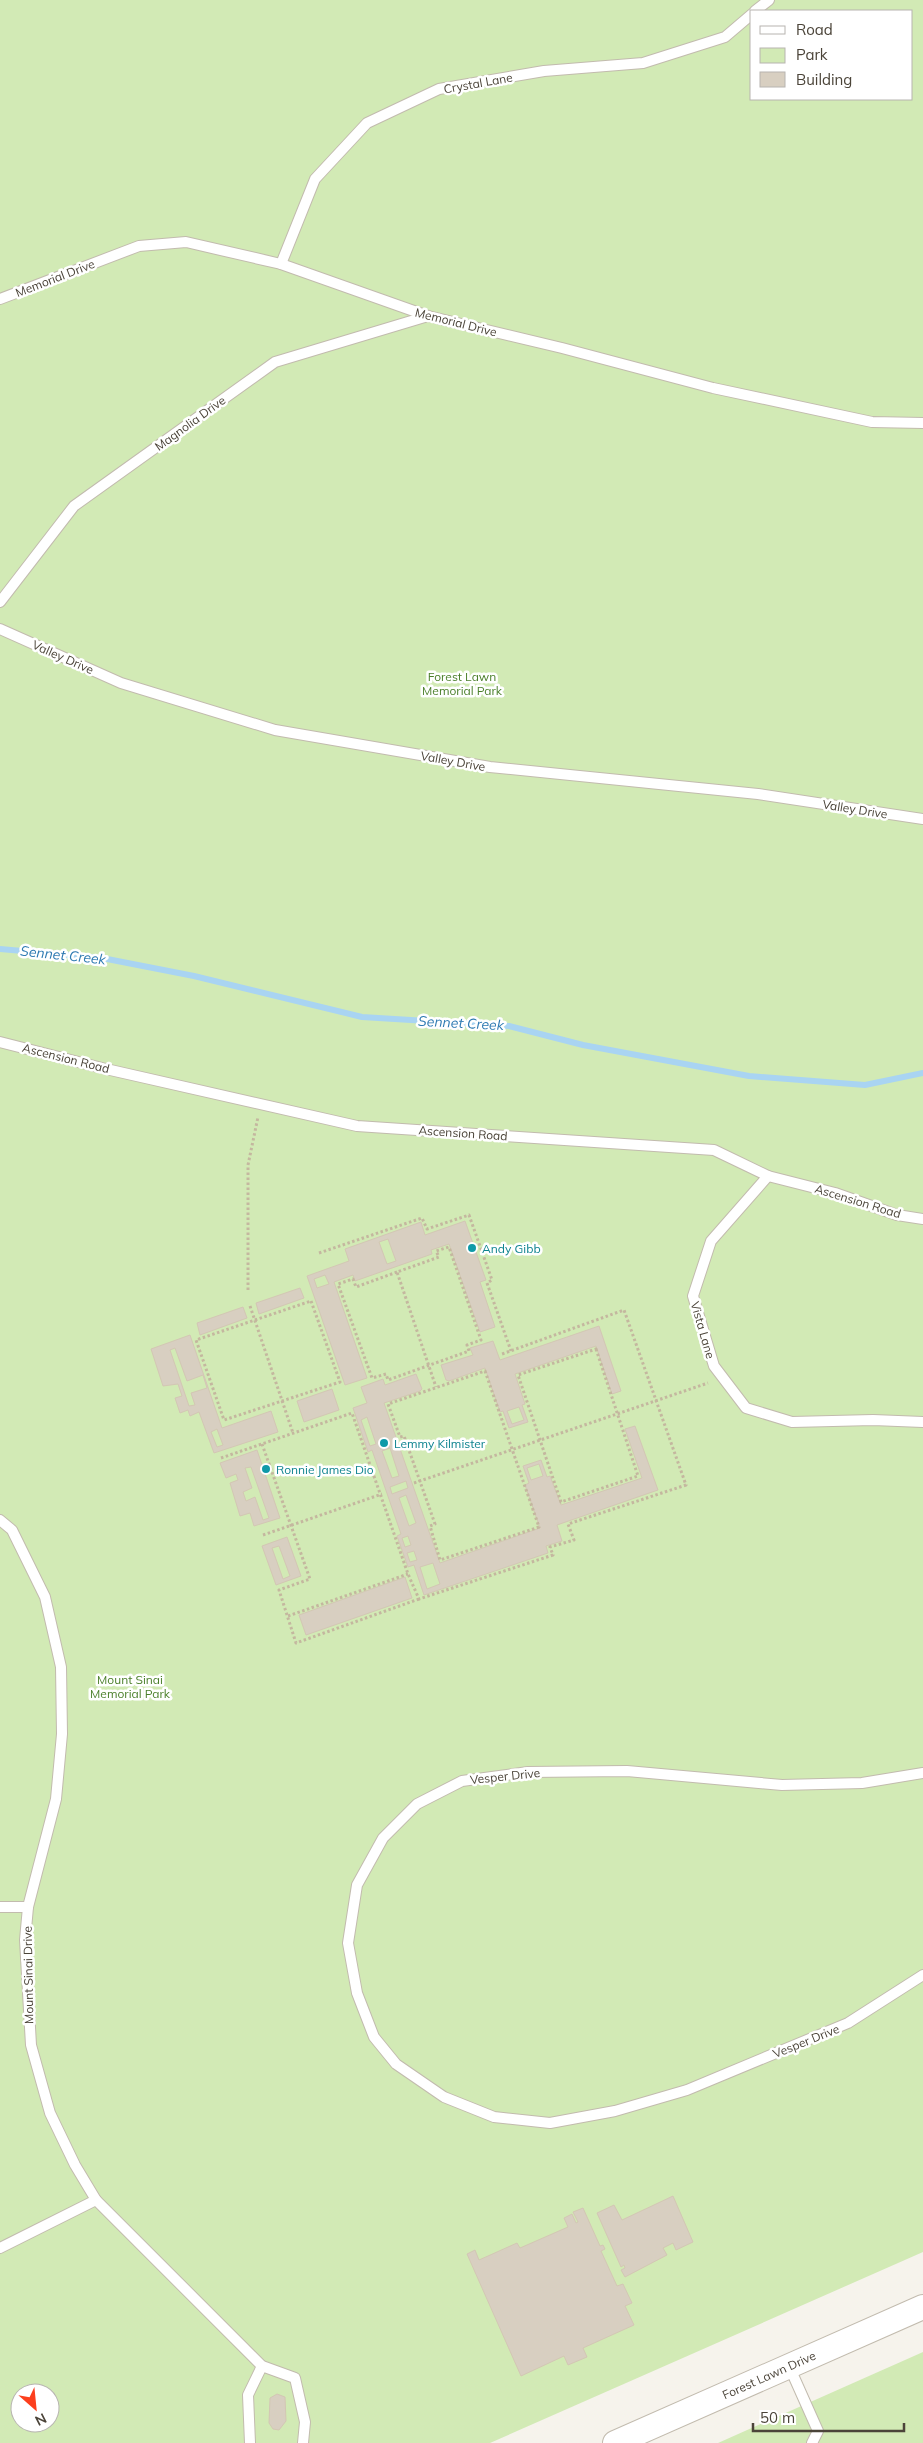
<svg xmlns="http://www.w3.org/2000/svg" width="923" height="2443" viewBox="0 0 923 2443" font-family="Mulish,sans-serif">
<rect width="100%" height="100%" fill="#f6f3ec"/>
<!-- green -->
<g fill="#d2eab5" fill-rule="evenodd">
<path d="M0 0H923V2252L490 2443H0ZM752 11H912V99H752ZM20 2393H50V2423H20Z"/>
<polygon points="923,2352 923,2443 718,2443"/>
</g>
<g fill="none" stroke-linecap="round" stroke-linejoin="round">
<!-- stream -->
<polyline stroke="#a9d4f2" stroke-width="6" points="0,949 102,958 194,976 362,1017 509,1026 583,1045 749,1076 865,1085 923,1073"/>
</g>
<!-- building -->
<g fill="#d8cfc1" stroke="#d3c7b4" fill-rule="evenodd">
<path d="M465 1221 486 1280 480 1282 495 1327 480 1332 449 1244 431 1250 432 1254 355 1281 353 1275 334 1282 367 1378 345 1385 307 1276 349 1261 345 1249 421 1222 425 1235ZM388 1239 396 1261 387 1264 379 1242ZM325 1275 329 1284 317 1288 314 1279Z"/>
<polygon points="300,1288 304,1298 259,1314 256,1303"/>
<polygon points="243,1307 247,1318 200,1335 197,1323"/>
<path d="M599 1326 621 1391 612 1394 596 1346 515 1374 525 1404 522 1405 528 1422 509 1428 503 1411 500 1412 485 1368 449 1381 446 1380 441 1365 473 1355 470 1348 493 1341 500 1360ZM519 1407 524 1420 512 1424 507 1411Z"/>
<path d="M190 1335 222 1428 271 1411 278 1432 214 1453 199 1412 190 1416 188 1410 180 1413 175 1398 182 1396 178 1384 163 1386 151 1349ZM175 1348 187 1381 203 1375 207 1388 191 1393 195 1405 189 1406 170 1350ZM217 1429 223 1445 217 1447 211 1432Z"/>
<path d="M416 1374 422 1389 420 1391 384 1403 440 1563 540 1528 525 1485 529 1483 523 1466 541 1460 547 1477 550 1476 561 1505 642 1478 625 1429 635 1426 658 1490 557 1525 562 1541 546 1546 548 1553 424 1595 414 1565 408 1567 397 1536 401 1534 372 1450 368 1452 353 1408 367 1403 361 1387 383 1379 385 1385ZM367 1417 376 1444 370 1446 361 1420ZM390 1448 399 1476 392 1478 382 1451ZM539 1464 543 1476 531 1480 527 1468ZM406 1481 408 1488 392 1494 390 1487ZM406 1495 416 1523 409 1526 399 1498ZM408 1536 411 1545 405 1547 402 1538ZM414 1551 417 1560 410 1562 407 1553ZM433 1563 440 1584 427 1589 420 1567Z"/>
<polygon points="332,1389 339,1410 304,1422 297,1401"/>
<path d="M257 1450 280 1518 254 1526 250 1513 240 1516 230 1483 238 1480 236 1474 226 1478 220 1463ZM251 1467 269 1518 263 1520 255 1497 246 1501 243 1492 252 1488 245 1468Z"/>
<path d="M287 1537 301 1576 276 1585 262 1546ZM279 1546 290 1576 283 1579 272 1548Z"/>
<polygon points="405,1577 412,1598 306,1635 299,1615"/>
<polygon points="673,2196 693,2242 676,2250 673,2243 663,2248 667,2255 625,2277 621,2270 625,2268 624,2265 621,2267 597,2213 614,2205 622,2220"/>
<polygon points="583,2208 600,2246 603,2245 605,2249 601,2251 617,2286 623,2284 632,2303 625,2306 634,2325 583,2348 587,2357 568,2365 564,2356 521,2376 467,2254 475,2250 479,2260 517,2243 520,2248 568,2227 564,2218 572,2214 576,2223 578,2222 573,2212"/>
<polygon points="277,2394 285,2397 286,2421 279,2430 273,2429 269,2423 270,2398"/>
</g>
<g fill="none" stroke-linecap="round" stroke-linejoin="round">
<!-- service casing -->
<g stroke="#c2bbae" stroke-width="12">
<g id="service">
<polyline points="755,11 769,0"/>
<polyline points="281,264 315,179 367,123 439,89 544,71 643,63 725,37 752,14"/>
<polyline points="0,299 139,246 186,242 281,264 428,316 562,348 713,388 872,422 923,423"/>
<polyline points="0,602 74,506 275,362 428,316"/>
<polyline points="0,629 121,683 275,730 490,767 758,794 923,819"/>
<polyline points="0,1042 106,1069 357,1126 714,1150 768,1176 835,1193 897,1215 923,1219"/>
<polyline points="768,1176 711,1241 693,1296 714,1366 746,1408 792,1422 873,1420 923,1422"/>
<polyline points="0,1520 12,1530 45,1597 61,1667 62,1734 56,1799 28,1907 25,1940 31,2045 50,2113 75,2165 96,2200 262,2366 295,2378 305,2422 303,2443"/>
<polyline points="923,1773 862,1783 782,1785 627,1771 528,1772 462,1781 417,1804 383,1838 357,1885 348,1943 357,1993 374,2037 396,2064 444,2097 494,2117 550,2123 615,2111 687,2090 848,2023 923,1975"/>
<polyline points="0,1907 28,1907"/>
<polyline points="0,2248 96,2200"/>
<polyline points="789,2366 818,2431 812,2443"/>
<polyline points="250,2443 248,2395 262,2366"/>
</g>
</g>
<!-- tertiary casing -->
<g stroke="#c2bbae" stroke-width="26">
<polyline id="tertiary" points="615,2443 923,2307"/>
</g>
<!-- path -->
<g stroke="#c4b79f" stroke-width="3" stroke-dasharray="2.5 2.5" stroke-linecap="butt">
<polyline points="319,1253 422,1218 427,1229 469,1215 492,1280 487,1283 511,1351"/>
<polyline points="397,1272 356,1287 353,1279 338,1284 372,1378 386,1374 388,1380 469,1351 467,1345 481,1340 449,1247 436,1251 439,1257 397,1272 436,1387"/>
<polyline points="248,1290 248,1165 258,1117"/>
<polygon points="311,1301 340,1382 224,1420 196,1340"/>
<polyline points="250,1306 293,1433"/>
<polygon points="596,1349 638,1476 561,1502 518,1375"/>
<polygon points="485,1371 539,1527 440,1560 430,1526 435,1524 404,1436 400,1437 388,1404"/>
<polyline points="262,1444 310,1579 279,1590 296,1643 419,1599"/>
<polyline points="221,1458 352,1413 408,1574 419,1599 553,1555 550,1547 574,1540 568,1524 686,1485 624,1310 502,1354"/>
<polyline points="414,1483 708,1383"/>
<polyline points="263,1535 382,1494"/>
<polyline points="288,1616 408,1574"/>
</g>
<!-- service -->
<use href="#service" stroke="#fff" stroke-width="10"/>
<!-- tertiary -->
<use href="#tertiary" stroke="#fff" stroke-width="24"/>
</g>
<!-- markers -->
<g fill="#0f9aa8" stroke="#fff" stroke-width="2">
<circle cx="472" cy="1248" r="5"/>
<circle cx="384" cy="1443" r="5"/>
<circle cx="266" cy="1469" r="5"/>
</g>
<g text-anchor="middle" dominant-baseline="central" stroke-width="5" stroke-linejoin="round" paint-order="stroke">
<!-- street labels -->
<g font-size="12" fill="#4b4439" stroke="#fff">
<text transform="translate(478 83) rotate(-10)">Crystal Lane</text>
<text transform="translate(55 278) rotate(-21)">Memorial Drive</text>
<text transform="translate(456 322) rotate(14)">Memorial Drive</text>
<text transform="translate(190 423) rotate(-36)">Magnolia Drive</text>
<text transform="translate(63 657) rotate(24)">Valley Drive</text>
<text transform="translate(453 761) rotate(10)">Valley Drive</text>
<text transform="translate(855 809) rotate(9)">Valley Drive</text>
<text transform="translate(66 1058) rotate(14)">Ascension Road</text>
<text transform="translate(463 1133) rotate(4)">Ascension Road</text>
<text transform="translate(858 1201) rotate(17)">Ascension Road</text>
<text transform="translate(703 1330) rotate(74)">Vista Lane</text>
<text transform="translate(505 1776) rotate(-6)">Vesper Drive</text>
<text transform="translate(28 1975) rotate(-91)">Mount Sinai Drive</text>
<text transform="translate(806 2041) rotate(-22)">Vesper Drive</text>
<text transform="translate(769 2375) rotate(-24)">Forest Lawn Drive</text>
</g>
<!-- park labels -->
<g font-size="12" fill="#4a7f2a" stroke="#fff">
<text x="462" y="676">Forest Lawn<tspan x="462" dy="14">Memorial Park</tspan></text>
<text x="130" y="1679">Mount Sinai<tspan x="130" dy="14">Memorial Park</tspan></text>
</g>
<!-- culture labels -->
<g font-size="12" fill="#0d838f" stroke="#fff" text-anchor="start">
<text x="482" y="1248">Andy Gibb</text>
<text x="394" y="1443">Lemmy Kilmister</text>
<text x="276" y="1469">Ronnie James Dio</text>
</g>
<!-- water labels -->
<g font-size="14" font-style="italic" fill="#2e7ab2" stroke="#fff">
<text transform="translate(63 955) rotate(6)">Sennet Creek</text>
<text transform="translate(461 1023) rotate(3)">Sennet Creek</text>
</g>
</g>
<!-- legend -->
<rect x="750" y="10" width="162" height="90" fill="#ffffff" stroke="#b7b4b0"/>
<rect x="760" y="26" width="25" height="8" fill="#ffffff" stroke="#b7b4b0"/>
<text x="796" y="35" font-size="15" fill="#4b4439">Road</text>
<rect x="760" y="48" width="25" height="15" fill="#d2eab5" stroke="#b7b4b0"/>
<text x="796" y="60" font-size="15" fill="#4b4439">Park</text>
<rect x="760" y="72" width="25" height="15" fill="#d8cfc1" stroke="#b7b4b0"/>
<text x="796" y="85" font-size="15" fill="#4b4439">Building</text>
<!-- north arrow -->
<g transform="translate(35 2408) rotate(153)"><circle r="24" fill="#ffffff" stroke="#b7b4b0"/>
<path d="M0-4L9 19L0 12L-9 19Z" fill="#fc3f1d"/>
<text y="-8" font-size="14" font-weight="bold" text-anchor="middle" fill="#4b4439">N</text>
</g>
<!-- scale -->
<path d="M753 2423v8h151v-8" fill="none" stroke="#4b4439" stroke-width="2.5"/>
<text x="760" y="2423" font-size="15" fill="#4b4439" stroke="#ffffff" stroke-width="4" paint-order="stroke">50 m</text>
</svg>
